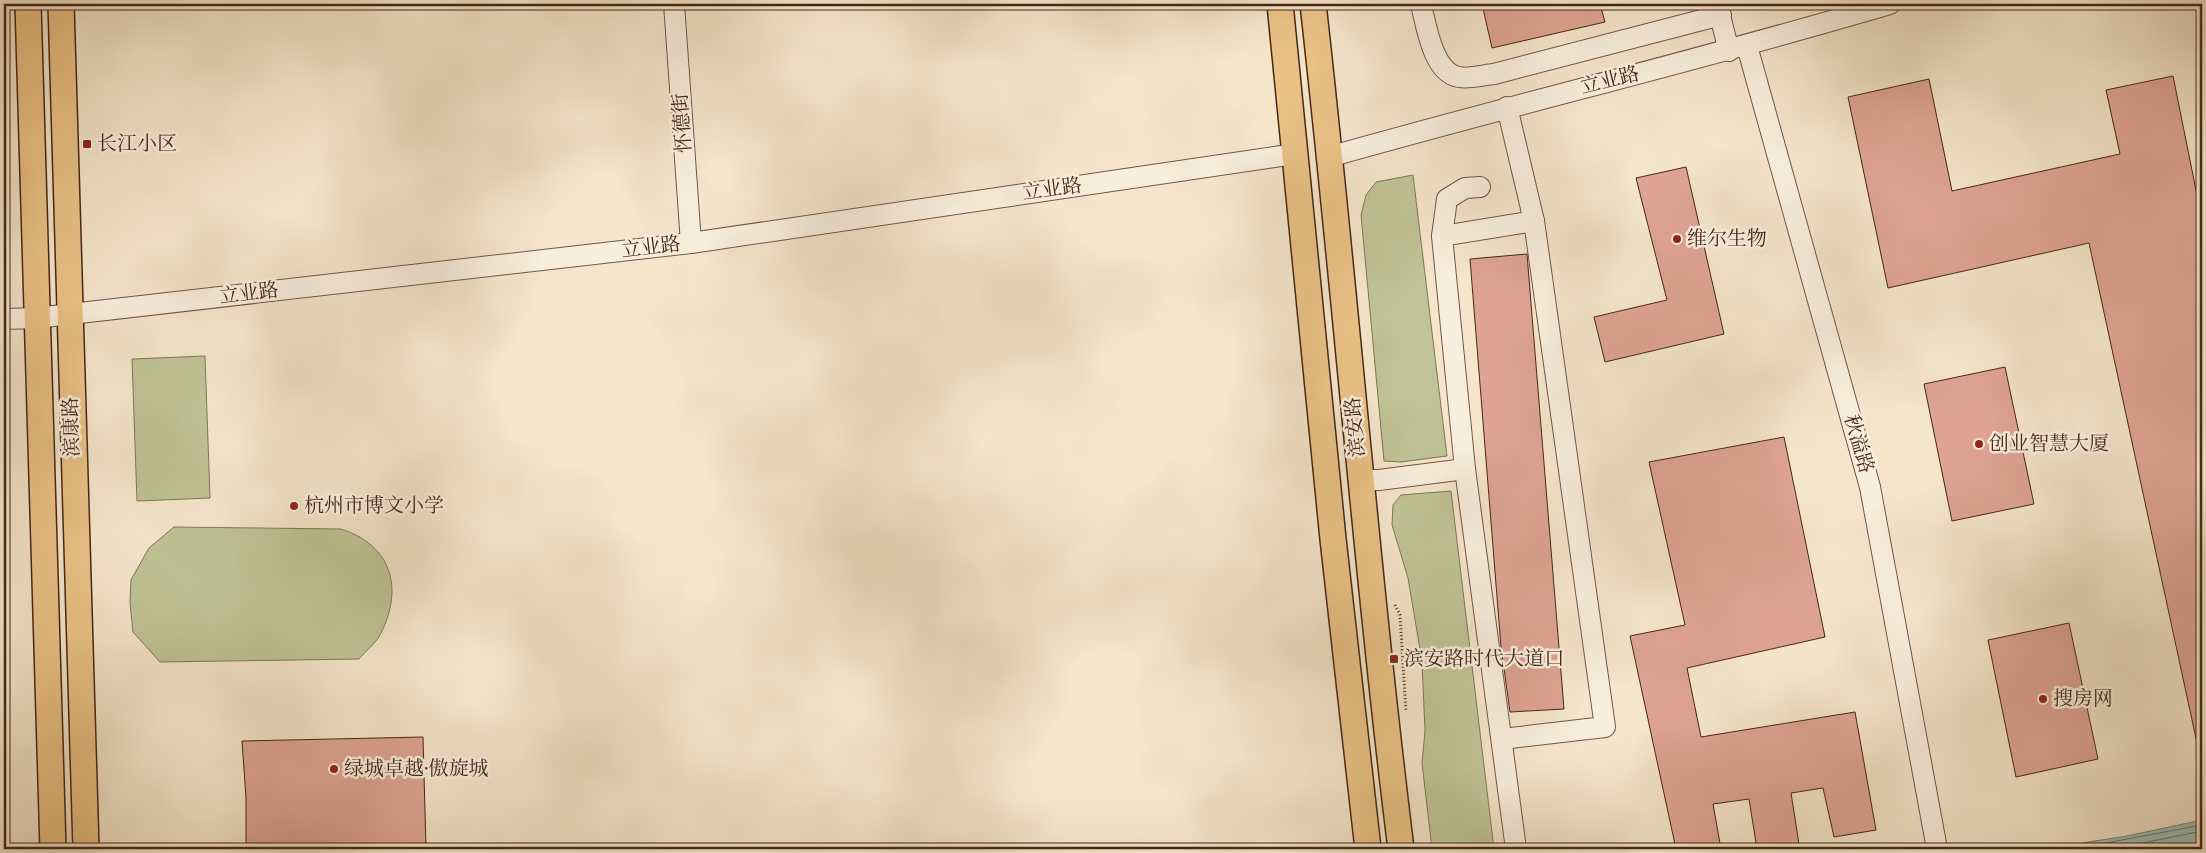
<svg xmlns="http://www.w3.org/2000/svg" width="2206" height="853" viewBox="0 0 2206 853" font-family="'IM FELL English','Noto Serif SC',serif">
<rect width="100%" height="100%" fill="#f4e5cb"/>
<filter id="stains"><feTurbulence type="fractalNoise" baseFrequency=".004" numOctaves="4"/><feColorMatrix values="0 0 0 0 .2 0 0 0 0 .09 0 0 0 0 .02 0 0 0 .5 -.17"/></filter>
<radialGradient id="worn" r=".72"><stop offset=".6" stop-color="#630" stop-opacity="0"/><stop offset="1" stop-color="#630" stop-opacity=".3"/></radialGradient>
<!-- green -->
<g fill="#bfc395" stroke="#827556">
<polygon points="1413,175 1447,456 1401,462 1384,461 1361,215 1366,195 1376,182"/>
<polygon points="205,356 210,498 137,501 132,359"/>
<polygon points="1451,491 1494,849 1432,849 1422,763 1425,731 1422,661 1408,578 1392,525 1393,505 1401,495"/>
<path d="M174 527 341 529C391 545 404 587 381 633 377 642 366 651 359 659L160 662 133 632 130 603 131 580 149 548Z"/>
</g>
<!-- water -->
<polygon fill="#9cbfb9" stroke="#7a8278" points="2202,820 2202,849 2043,849 2127,836"/>
<g fill="none" stroke-linecap="round" stroke-linejoin="round">
<!-- shore -->
<g stroke="#717368" stroke-width="1">
<polyline points="2074,849 2202,825"/>
<polyline points="2113,849 2202,831"/>
</g>
</g>
<!-- building -->
<g fill="#dea393" stroke="#462716">
<polygon points="1482,4 1600,4 1605,22 1492,48"/>
<polygon points="2173,76 2202,220 2202,742 2197,743 2089,243 1888,288 1848,97 1929,79 1952,191 2120,154 2106,90"/>
<polygon points="1686,167 1724,334 1605,362 1594,317 1667,300 1636,178"/>
<polygon points="1527,254 1564,709 1510,712 1501,647 1470,259"/>
<polygon points="2005,367 2034,504 1952,521 1924,384"/>
<polygon points="1784,437 1825,637 1687,668 1701,737 1855,712 1876,830 1834,837 1823,788 1791,793 1799,844 1757,849 1749,799 1713,804 1721,849 1676,849 1630,636 1685,625 1649,462"/>
<polygon points="2069,623 2098,759 2016,777 1988,640"/>
<polygon points="423,737 426,849 246,849 246,798 242,741"/>
</g>
<g fill="none" stroke-linecap="round" stroke-linejoin="round">
<!-- minor casing -->
<g stroke="#725643" stroke-width="22">
<g id="minor">
<polyline points="674,4 691,243"/>
<path d="M1421 4C1426 25 1433 73 1459 77 1470 79 1483 75 1494 74L1721 15"/>
<polyline points="1717,4 1729,51"/>
<polyline points="1747,46 1870,487 1937,849"/>
<path d="M1329 157C1516 104 1704 59 1890 4"/>
<polyline points="1480,187 1465,188 1447,199 1442,236 1465,469 1516,849"/>
<polyline points="1442,236 1534,221"/>
<polyline points="4,319 36,318 691,243 1295,154"/>
<polyline points="1361,480 1379,480 1465,469"/>
<polyline points="1502,739 1605,727 1534,221 1507,107"/>
</g>
</g>
<!-- major casing -->
<g stroke="#462716" stroke-width="28">
<g id="major">
<polyline points="28,4 53,849"/>
<polyline points="61,4 86,849"/>
<polyline points="1280,4 1333,539 1368,849"/>
<path d="M1313 4C1345 285 1366 568 1401 849"/>
</g>
</g>
<!-- path -->
<polyline stroke="#462716" stroke-width="3" stroke-dasharray="1 2.5" stroke-linecap="butt" points="1395,605 1400,615 1406,712"/>
<!-- minor -->
<use href="#minor" stroke="#f8eedd" stroke-width="20"/>
<!-- major -->
<use href="#major" stroke="#eac286" stroke-width="25"/>
</g>
<!-- markers -->
<g fill="#8f2418" stroke="#f8eedd" stroke-width="2">
<rect x="82" y="139" width="10" height="10" rx="2.5"/>
<circle cx="1677" cy="239" r="5"/>
<circle cx="1979" cy="444" r="5"/>
<circle cx="294" cy="506" r="5"/>
<rect x="1389" y="654" width="10" height="10" rx="2.5"/>
<circle cx="2043" cy="699" r="5"/>
<circle cx="334" cy="769" r="5"/>
</g>
<g text-anchor="middle" dominant-baseline="central" stroke-width="5" stroke-linejoin="round" paint-order="stroke">
<!-- street labels -->
<g font-size="20" fill="#462716" stroke="#f8eedd">
<text transform="translate(1610 81) rotate(-14)">立业路</text>
<text transform="translate(683 123) rotate(-94)">怀德街</text>
<text transform="translate(1052 190) rotate(-8)">立业路</text>
<text transform="translate(651 248) rotate(-7)">立业路</text>
<text transform="translate(249 294) rotate(-7)">立业路</text>
<text transform="translate(72 427) rotate(-92)">滨康路</text>
<text transform="translate(1356 427) rotate(-95)">滨安路</text>
<text transform="translate(1858 444) rotate(74)">秋溢路</text>
</g>
<!-- poi labels -->
<g font-size="20" fill="#462716" stroke="#f8eedd" text-anchor="start">
<text x="97" y="144">长江小区</text>
<text x="1687" y="239">维尔生物</text>
<text x="1989" y="444">创业智慧大厦</text>
<text x="304" y="506">杭州市博文小学</text>
<text x="1404" y="659">滨安路时代大道口</text>
<text x="2053" y="699">搜房网</text>
<text x="344" y="769">绿城卓越·傲旋城</text>
</g>
</g>
<!-- margin -->
<rect width="2206" height="853" fill="none" stroke="#f4e5cb" stroke-width="20"/>
<rect x="5" y="5" width="2196" height="843" fill="none" stroke="#462716" stroke-width="2.5"/>
<rect x="10" y="10" width="2186" height="833" fill="none" stroke="#462716"/>
<rect width="100%" height="100%" filter="url(#stains)"/>
<rect width="100%" height="100%" fill="url(#worn)"/>
</svg>
